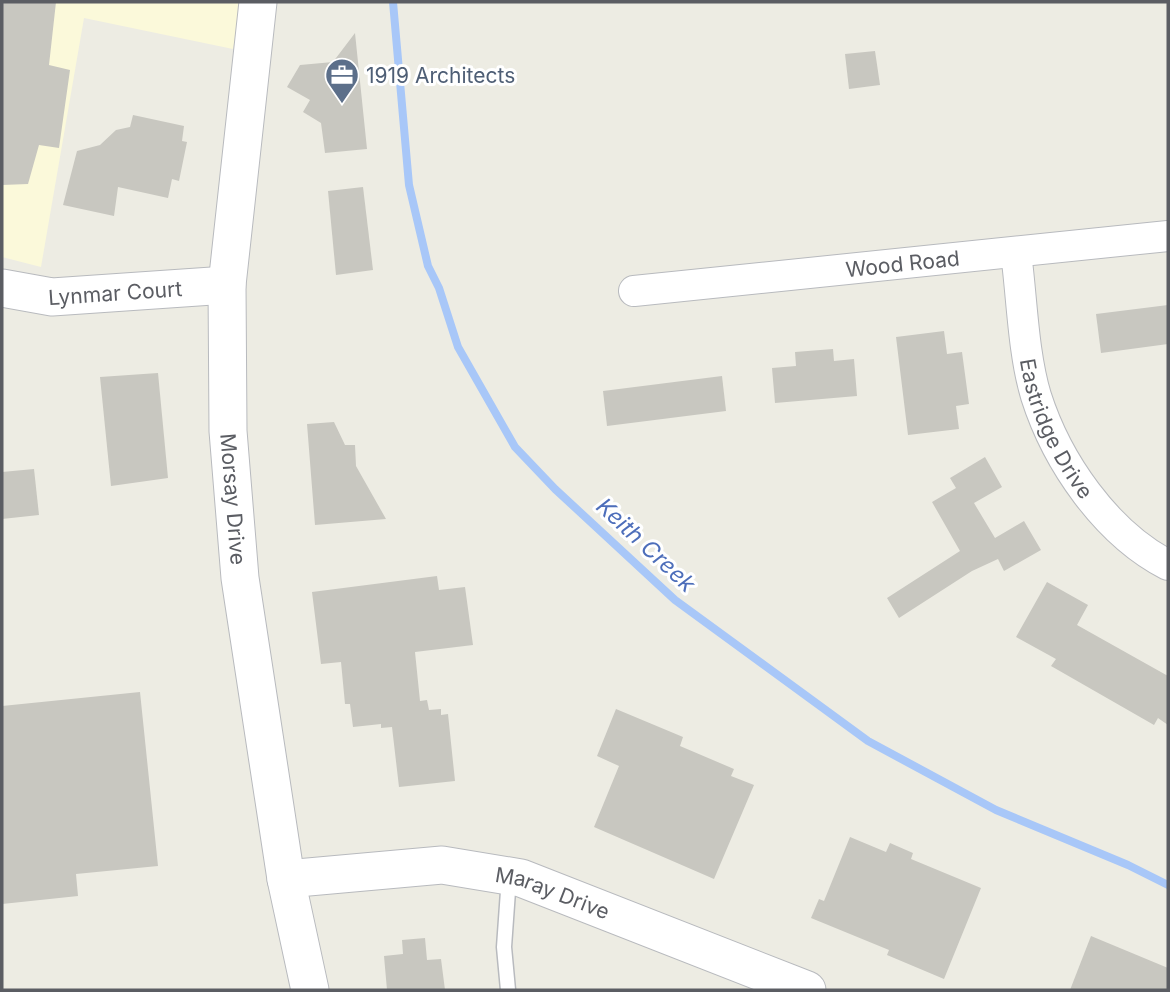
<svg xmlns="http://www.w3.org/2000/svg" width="1170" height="992" viewBox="0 0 1170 992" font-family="Inter,sans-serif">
<rect width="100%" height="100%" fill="#edece3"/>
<!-- commercial -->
<polygon fill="#fbf9da" points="2,2 242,2 233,49 84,18 41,267 2,257"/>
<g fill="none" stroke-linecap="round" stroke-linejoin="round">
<!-- stream -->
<polyline stroke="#a8c7f8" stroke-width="8" points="393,2 409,185 428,266 439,288 458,347 515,447 555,489 675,600 868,741 996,810 1128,865 1168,885"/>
</g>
<!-- building -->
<g fill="#c8c7c0">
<polygon points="2,2 56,2 49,65 70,70 59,148 39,145 28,184 2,185"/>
<polygon points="355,33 367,149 325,153 321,123 303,112 310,100 287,87 300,65 333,62"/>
<polygon points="875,51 880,85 849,89 845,54"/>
<polygon points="133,115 184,126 182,141 187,142 179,181 172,179 168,198 118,187 114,216 63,205 77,151 100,145 116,130 130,127"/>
<polygon points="363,187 373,270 336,275 328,191"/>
<polygon points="1168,305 1168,344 1101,353 1096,314"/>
<polygon points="944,331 947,354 962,352 969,404 956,406 959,429 908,435 896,337"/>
<polygon points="833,349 834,361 854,359 857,396 775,403 772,368 796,366 795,352"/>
<polygon points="158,373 168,478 111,486 100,377"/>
<polygon points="722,376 726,411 607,426 603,391"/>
<polygon points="334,422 345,445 355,445 356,466 386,519 315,525 307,424"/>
<polygon points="985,457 1002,487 974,503 995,538 1024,521 1041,550 1004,571 998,559 972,571 899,618 887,598 960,551 932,502 956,488 950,478"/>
<polygon points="34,469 39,515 2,519 2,472"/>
<polygon points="437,576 439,590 465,587 473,645 415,652 420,701 427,700 429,710 441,709 441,715 448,714 455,781 399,787 392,727 381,728 381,724 353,727 350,704 345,704 341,662 321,664 312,592"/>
<polygon points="1047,582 1088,605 1077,625 1168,676 1168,725 1158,718 1154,725 1051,666 1056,659 1016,637"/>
<polygon points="140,692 158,866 76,874 78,896 2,904 2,706"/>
<polygon points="616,709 683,737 680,746 734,769 731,776 754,785 714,879 594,827 619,766 597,756"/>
<polygon points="850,837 886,852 890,843 913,853 911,859 981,888 944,979 887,955 889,950 811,918 819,899 824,901"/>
<polygon points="1091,936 1168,968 1168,990 1070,990"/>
<polygon points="425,938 427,960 441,959 445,990 387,990 384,956 403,954 402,940"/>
</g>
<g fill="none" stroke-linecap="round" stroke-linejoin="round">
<!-- service casing -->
<g stroke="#b8babe" stroke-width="17">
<polyline id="service" points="508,990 504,947 509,877"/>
</g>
<!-- minor casing -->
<g stroke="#b8babe" stroke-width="32">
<g id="minor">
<path id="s1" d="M1016 253C1022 298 1023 353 1036 396 1057 462 1106 533 1168 565"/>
<path id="s2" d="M634 291 1168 236"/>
</g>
</g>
<!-- tertiary casing -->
<g stroke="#b8babe" stroke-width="39">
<g id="tertiary">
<path id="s3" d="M258 2 227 285 228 431 240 578 286 879 310 990"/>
<path id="s4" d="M2 288 52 297 227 285"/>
<path id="s5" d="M286 879 442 865 521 878 807 990"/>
</g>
</g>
<!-- service -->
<use href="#service" stroke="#fff" stroke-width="14"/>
<!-- minor -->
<use href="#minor" stroke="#fff" stroke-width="30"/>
<!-- tertiary -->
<use href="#tertiary" stroke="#fff" stroke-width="37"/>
</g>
<!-- icons -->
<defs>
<g id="office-pin" transform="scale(1.75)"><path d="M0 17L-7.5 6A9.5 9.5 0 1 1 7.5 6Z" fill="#5c6f8a" stroke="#fff"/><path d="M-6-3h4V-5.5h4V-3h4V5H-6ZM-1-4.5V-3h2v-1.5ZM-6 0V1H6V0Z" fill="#fff"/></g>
</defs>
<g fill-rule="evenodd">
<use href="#office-pin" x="342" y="75"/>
</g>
<g text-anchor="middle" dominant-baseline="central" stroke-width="6" stroke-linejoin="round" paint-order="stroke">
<!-- service labels -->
<g font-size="21" fill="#4e5e75" stroke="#fff" text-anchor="start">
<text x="366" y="75">1919 Architects</text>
</g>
<!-- street labels -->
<g font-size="21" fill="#5b5d63" stroke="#fff">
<text stroke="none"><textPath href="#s2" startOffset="270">Wood Road</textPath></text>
<text stroke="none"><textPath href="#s4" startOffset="114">Lynmar Court</textPath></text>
<text stroke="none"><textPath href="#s1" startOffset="182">Eastridge Drive</textPath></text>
<text stroke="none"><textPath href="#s3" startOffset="499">Morsay Drive</textPath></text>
<text stroke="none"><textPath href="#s5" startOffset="271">Maray Drive</textPath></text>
</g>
<!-- water labels -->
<g font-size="23" font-style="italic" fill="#4d6eba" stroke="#fff">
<text transform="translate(646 545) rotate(43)">Keith Creek</text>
</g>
</g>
<!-- border -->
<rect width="1170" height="992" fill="none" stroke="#5b5d63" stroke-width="7"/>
</svg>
